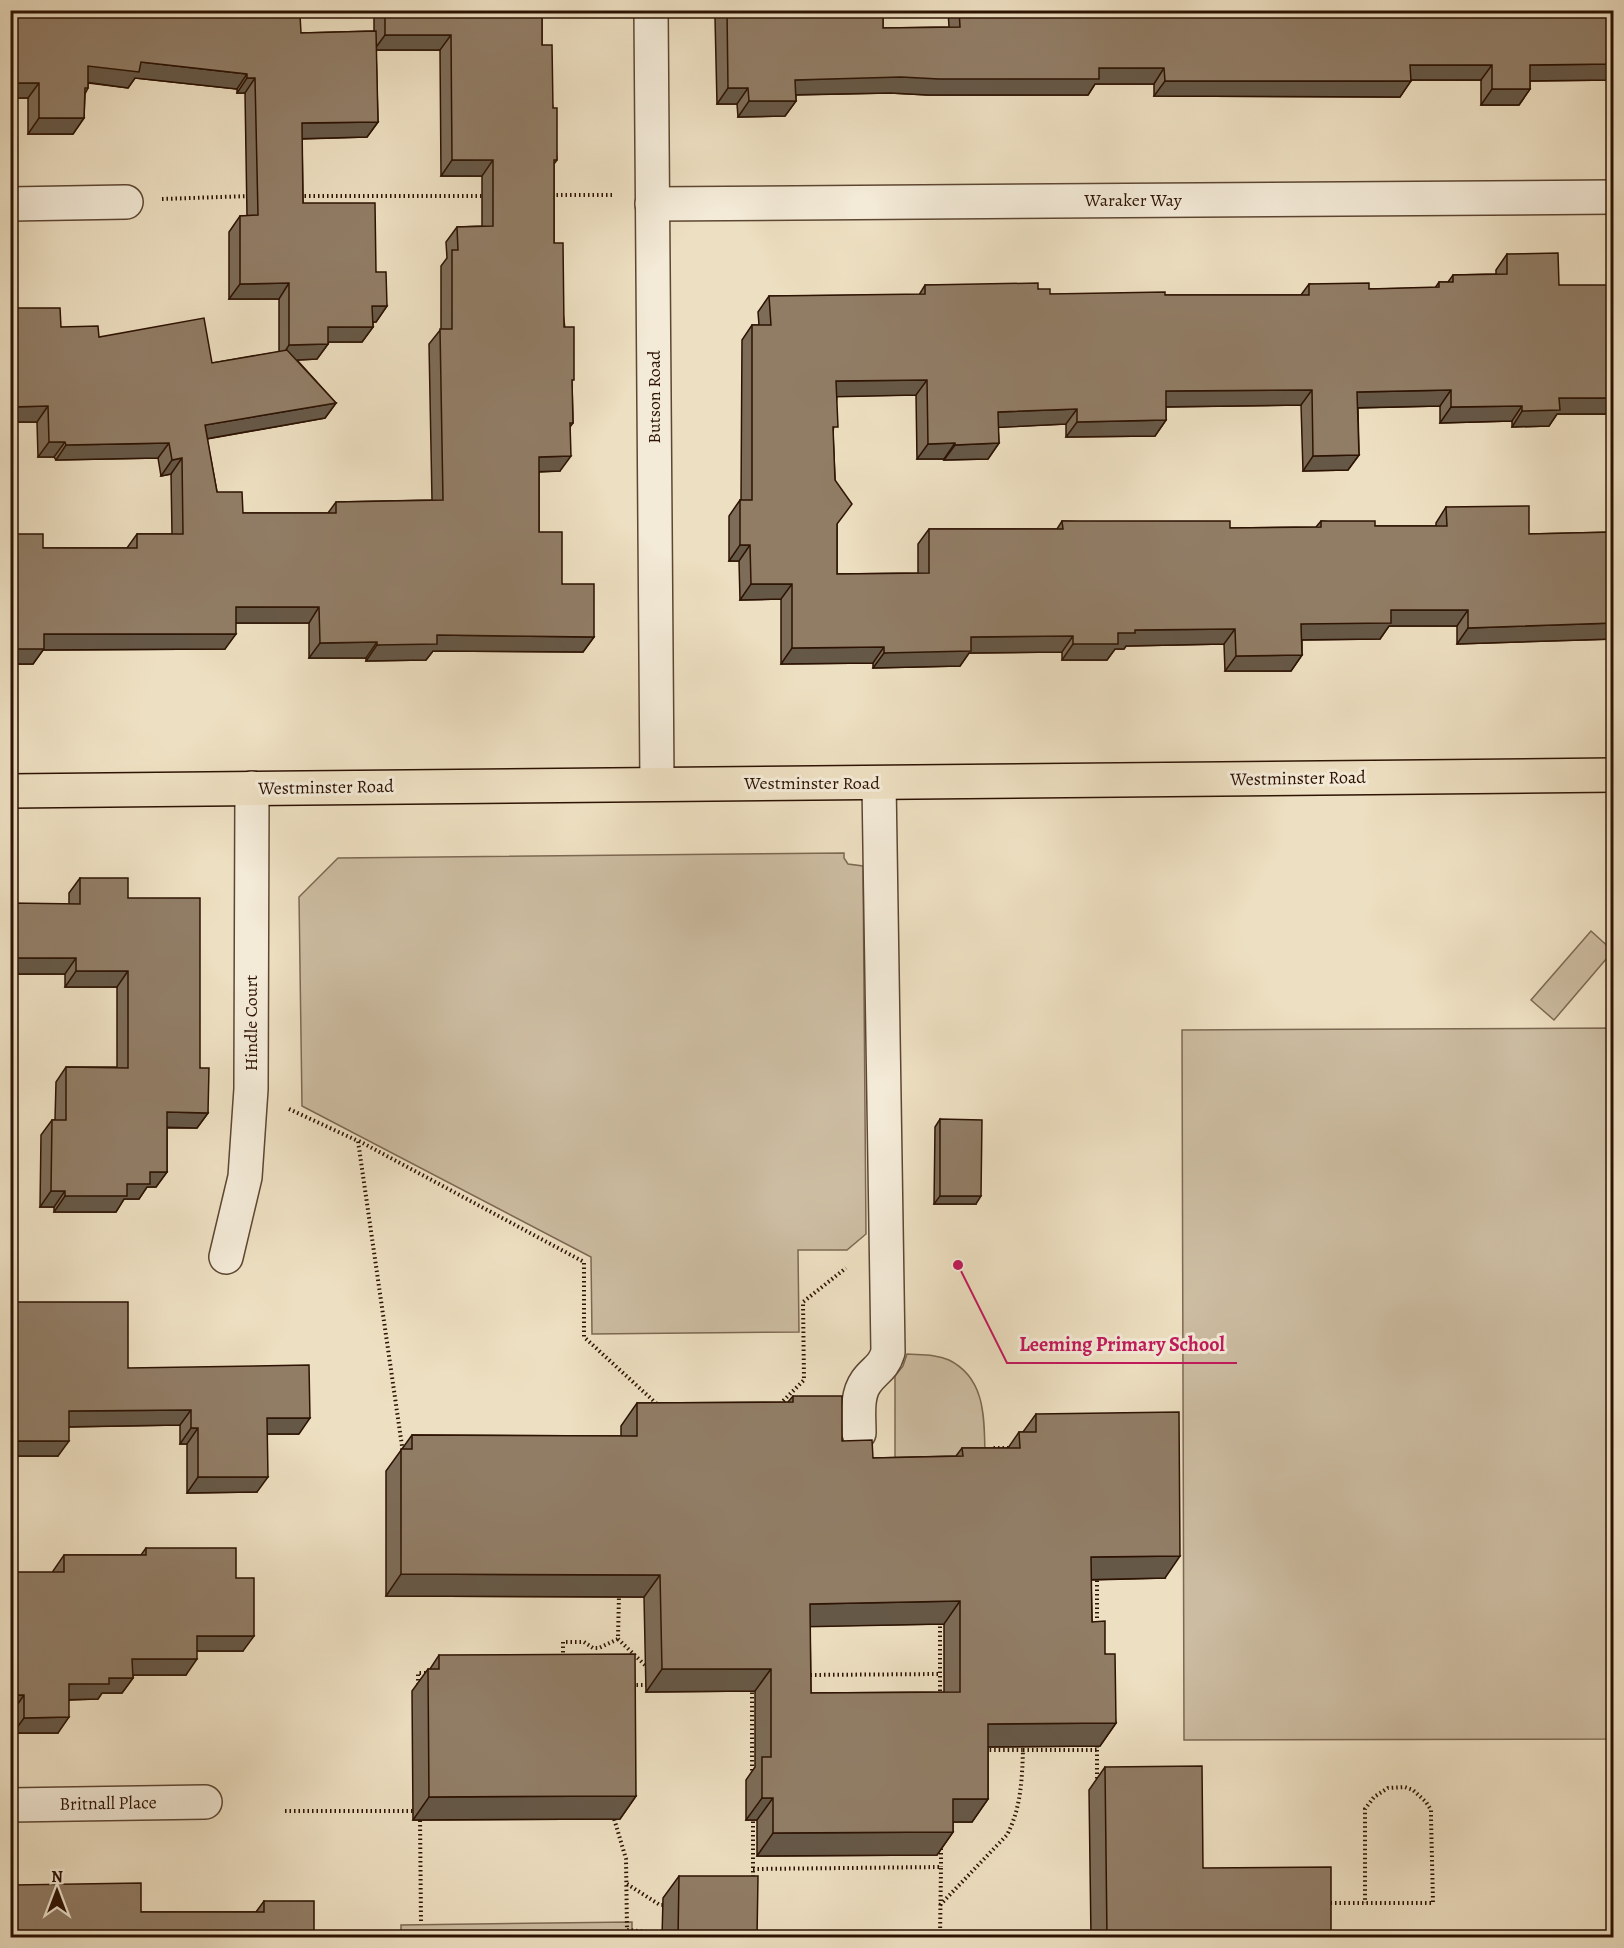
<svg xmlns="http://www.w3.org/2000/svg" width="1624" height="1948" viewBox="0 0 1624 1948" font-family="Alegreya,serif">
<rect width="100%" height="100%" fill="#eddfc1"/>
<filter id="stains"><feTurbulence type="fractalNoise" baseFrequency=".00333" numOctaves="4"/><feColorMatrix values="0 0 0 0 .2 0 0 0 0 .09 0 0 0 0 .02 0 0 0 .5 -.17"/></filter>
<radialGradient id="worn" r=".72"><stop offset=".6" stop-color="#630" stop-opacity="0"/><stop offset="1" stop-color="#630" stop-opacity=".3"/></radialGradient>
<!-- green -->
<g fill="#ccbca1" stroke="#7c6852" stroke-width="1.5">
<polygon points="844,853 844,858 848,864 863,866 866,1234 847,1250 798,1250 799,1332 592,1334 591,1257 302,1106 299,897 338,858"/>
<polygon points="1591,931 1613,951 1554,1020 1531,1000"/>
<polygon points="1613,1028 1613,1739 1184,1740 1182,1030"/>
<path d="M907 1354C921 1355 936 1354 949 1360 987 1379 984 1421 985 1456L895 1459V1376L903 1366Z"/>
<polygon points="632,1922 632,1937 401,1937 401,1925"/>
</g>
<g fill="none" stroke-linecap="round" stroke-linejoin="round">
<!-- minor casing -->
<g stroke="#5d4632" stroke-width="36">
<g id="minor">
<polyline points="651,10 657,784"/>
<polyline points="10,204 126,202"/>
<polyline points="652,204 1614,197"/>
<polyline points="226,1257 245,1177 251,1089 252,788"/>
<path d="M859 1433C859 1416 856 1396 866 1382 874 1370 883 1369 888 1352L879 783"/>
<polyline points="10,1805 205,1802"/>
</g>
</g>
<!-- major casing -->
<g stroke="#2d1303" stroke-width="36">
<polyline id="major" points="10,791 1614,775"/>
</g>
<!-- path -->
<g stroke="#2d1303" stroke-width="4" stroke-dasharray="1.5 3" stroke-linecap="butt">
<polyline points="552,195 613,195"/>
<polyline points="300,196 484,196"/>
<polyline points="162,199 250,196"/>
<polyline points="289,1109 358,1141 403,1453"/>
<polyline points="359,1141 584,1262 584,1337 658,1405"/>
<polyline points="780,1404 804,1380 803,1302 846,1268"/>
<polyline points="993,1452 993,1448 1014,1448"/>
<polyline points="1097,1576 1097,1625"/>
<polyline points="619,1594 618,1639 648,1668"/>
<polyline points="940,1622 940,1695"/>
<polyline points="563,1657 563,1642 584,1642 593,1648 599,1648 618,1639"/>
<polyline points="806,1675 940,1674"/>
<polyline points="418,1685 418,1673 429,1673"/>
<polyline points="632,1685 649,1685"/>
<polyline points="752,1688 752,1774"/>
<polyline points="1023,1750 1097,1750 1097,1744"/>
<polyline points="1097,1750 1097,1783"/>
<polyline points="285,1811 416,1811"/>
<polyline points="613,1815 626,1859 627,1930 660,1933"/>
<polyline points="420,1816 421,1923"/>
<polyline points="753,1817 753,1879"/>
<polyline points="941,1844 941,1867"/>
<polyline points="753,1869 941,1867 940,1938"/>
<polyline points="627,1884 660,1905 668,1905"/>
<polyline points="1326,1903 1433,1903 1431,1818 1431,1810 1426,1802 1413,1790 1405,1787 1388,1788 1374,1797 1365,1809 1365,1903"/>
<path d="M940 1905 1007 1835C1021 1808 1022 1780 1023 1750H983"/>
</g>
<!-- minor -->
<use href="#minor" stroke="#f3ead7" stroke-width="33"/>
<!-- major -->
<use href="#major" stroke="#eddfc1" stroke-width="33"/>
</g>
<!-- wall -->
<g fill="#7d6c58" stroke="#2d1303" stroke-width="1.5" fill-rule="evenodd">
<path d="M10 10 245 16 301 33 374 31V10H542V45L553 108 557 160 554 164V243L572 383 573 423 570 427 560 471 539 472V532L562 584 594 637 583 652 433 651 426 660 366 661V658H309V623H236L225 649 43 650 33 664H10L43 548H127L137 534H172L171 474 161 476 158 458 56 460 54 457H38L37 422H10V308L61 327 99 337 212 363 279 352V299H229V232L240 216H247L245 93H237V89L135 78 128 88 88 83V88L85 94 84 118 73 134H28V98H10ZM376 50H440L441 176H482V226L457 227 446 242 447 258 441 266V329L429 344 432 500 336 502 328 513H243L217 492 207 439 325 418 336 403 297 360 317 359 328 344V342H362L373 327V322H376L387 306 376 272 303 203 302 139 367 137 378 122Z"/>
<polygon points="721,10 883,10 883,28 949,27 948,10 1614,10 1614,80 1530,81 1530,89 1519,105 1481,105 1481,80 1411,80 1400,97 1154,96 1154,84 1095,84 1088,95 928,95 890,93 796,95 796,101 785,116 738,117 737,104 717,104 715,18"/>
<polygon points="1507,254 1559,285 1614,414 1557,414 1549,426 1512,427 1512,421 1440,423 1440,406 1358,408 1359,455 1348,470 1303,471 1301,405 1166,407 1166,420 1155,436 1066,437 1066,424 998,427 999,443 988,459 944,460 944,459 917,459 916,395 837,396 833,433 837,525 837,574 918,573 918,544 929,529 1057,529 1062,521 1230,528 1316,527 1321,521 1375,526 1436,526 1436,523 1446,507 1529,534 1614,532 1614,639 1457,644 1457,626 1389,626 1380,639 1302,640 1302,655 1291,671 1225,671 1224,644 1126,646 1124,649 1115,649 1107,660 1062,660 1062,652 969,653 960,666 873,668 873,663 781,664 781,599 740,600 739,561 729,561 729,516 740,500 741,500 742,340 752,325 759,325 758,312 769,296 919,295 925,285 1038,289 1050,294 1165,295 1301,295 1309,284 1369,289 1435,288 1439,282 1448,282 1453,275 1496,274 1496,270"/>
<polygon points="80,878 128,898 200,1068 208,1113 197,1128 167,1128 167,1172 156,1187 147,1187 139,1199 124,1199 116,1212 54,1212 54,1207 40,1207 41,1135 52,1120 55,1120 56,1082 66,1067 117,1067 117,987 65,987 65,974 10,974 69,904 69,893"/>
<polygon points="940,1119 976,1204 934,1204 935,1127"/>
<polygon points="128,1368 299,1434 267,1434 257,1492 187,1493 187,1444 180,1444 180,1425 69,1427 58,1456 10,1456"/>
<path d="M793 1396 842 1441 873 1458 956 1456 962 1448H1008L1019 1432H1023L1036 1414 1165 1578 1091 1580 1092 1622 1105 1654 1116 1723 1100 1746 988 1747V1799L972 1822H953V1832L937 1855 757 1856V1820H746V1780L755 1767V1691L646 1692 644 1597 386 1596V1471L412 1435 621 1436V1426L637 1403 788 1402ZM944 1624V1692L811 1693 810 1626Z"/>
<polygon points="146,1548 236,1578 243,1651 197,1651 186,1675 133,1675 133,1678 122,1693 102,1693 98,1699 69,1700 58,1733 13,1733 13,1711 53,1571 64,1555 141,1555"/>
<polygon points="439,1655 636,1796 620,1819 413,1820 412,1691 428,1669 430,1669"/>
<polygon points="1105,1767 1203,1868 1331,1938 1091,1938 1089,1790"/>
<polygon points="679,1876 757,1938 662,1938 663,1898"/>
<polygon points="14,1885 141,1912 256,1912 264,1901 314,1938 10,1938"/>
</g>
<!-- shaded-wall -->
<g fill="#665847" stroke="#2d1303" stroke-width="1.5">
<polygon points="385,35 451,35 440,50 374,50"/>
<polygon points="141,62 247,74 237,89 135,78 128,88 78,81 88,66"/>
<polygon points="1614,64 1614,80 1519,81 1530,65"/>
<polygon points="1410,65 1492,65 1481,80 1400,80"/>
<polygon points="1099,68 1164,68 1154,84 1095,84 1088,95 928,95 890,93 784,95 795,80"/>
<polygon points="247,78 255,78 245,93 237,93"/>
<polygon points="1165,81 1411,81 1400,97 1154,96"/>
<polygon points="10,83 39,83 28,98 10,98"/>
<polygon points="728,88 748,88 737,104 717,104"/>
<polygon points="1492,89 1530,89 1519,105 1481,105"/>
<polygon points="749,101 796,101 785,116 738,117"/>
<polygon points="39,118 84,118 73,134 28,134"/>
<polygon points="378,122 367,137 291,139 302,123"/>
<polygon points="452,160 493,160 482,176 441,176"/>
<polygon points="289,283 279,299 229,299 240,284"/>
<polygon points="372,306 387,306 376,322 361,322"/>
<polygon points="328,327 373,327 362,342 317,342"/>
<polygon points="328,344 317,359 279,361 289,345"/>
<polygon points="927,380 916,395 825,397 836,381"/>
<polygon points="1312,390 1301,405 1155,407 1166,391"/>
<polygon points="1451,390 1440,406 1346,408 1357,392"/>
<polygon points="1559,398 1614,398 1614,414 1557,414 1549,426 1512,427 1522,411"/>
<polygon points="336,403 325,418 194,441 205,425"/>
<polygon points="48,406 37,422 10,422 10,407"/>
<polygon points="1522,406 1512,421 1440,423 1451,407"/>
<polygon points="1077,409 1066,424 987,428 998,412"/>
<polygon points="1166,420 1155,436 1066,437 1077,422"/>
<polygon points="49,442 65,442 54,457 38,457"/>
<polygon points="169,443 158,458 56,460 66,445"/>
<polygon points="955,443 944,459 917,459 928,444"/>
<polygon points="999,443 988,459 944,460 955,445"/>
<polygon points="1359,455 1348,470 1303,471 1313,456"/>
<polygon points="571,456 560,471 528,472 539,457"/>
<polygon points="182,458 171,474 161,476 172,460"/>
<polygon points="740,545 750,545 739,561 729,561"/>
<polygon points="751,584 792,584 781,599 740,600"/>
<polygon points="236,607 319,607 309,623 225,623"/>
<polygon points="1391,610 1468,610 1457,626 1389,626 1380,639 1290,640 1301,624"/>
<polygon points="1614,623 1614,639 1457,644 1468,628"/>
<polygon points="1235,629 1224,644 1126,646 1124,649 1115,649 1107,660 1062,660 1073,644 1118,633 1135,630"/>
<polygon points="44,634 236,634 225,649 43,650 33,664 10,664 10,649"/>
<polygon points="437,635 594,637 583,652 433,651 426,660 366,661 377,645"/>
<polygon points="1073,636 1062,652 969,653 960,666 873,668 884,653 971,637"/>
<polygon points="377,642 366,658 309,658 320,643"/>
<polygon points="884,647 873,663 781,664 792,648"/>
<polygon points="1302,655 1291,671 1225,671 1236,656"/>
<polygon points="10,958 76,958 65,974 10,974"/>
<polygon points="76,971 128,971 117,987 65,987"/>
<polygon points="167,1112 208,1113 197,1128 156,1127"/>
<polygon points="150,1172 167,1172 156,1187 147,1187 139,1199 124,1199 116,1212 54,1212 65,1196 127,1184"/>
<polygon points="51,1191 65,1191 54,1207 40,1207"/>
<polygon points="940,1196 981,1196 976,1204 934,1204"/>
<polygon points="191,1410 180,1425 58,1427 69,1411"/>
<polygon points="267,1418 310,1418 299,1434 256,1434"/>
<polygon points="191,1428 198,1428 187,1444 180,1444"/>
<polygon points="10,1441 69,1441 58,1456 10,1456"/>
<polygon points="198,1477 268,1477 257,1492 187,1493"/>
<polygon points="1180,1556 1165,1578 1075,1580 1091,1557"/>
<polygon points="401,1574 660,1575 644,1597 386,1596"/>
<polygon points="960,1601 944,1624 794,1627 810,1604"/>
<polygon points="197,1636 254,1636 243,1651 186,1651"/>
<polygon points="132,1659 197,1659 186,1675 121,1675"/>
<polygon points="662,1669 771,1669 755,1691 646,1692"/>
<polygon points="109,1678 133,1678 122,1693 102,1693 98,1699 58,1700 69,1684"/>
<polygon points="10,1695 24,1695 13,1711 10,1711"/>
<polygon points="69,1717 58,1733 13,1733 24,1718"/>
<polygon points="1116,1723 1100,1746 972,1747 988,1724"/>
<polygon points="636,1796 620,1819 413,1820 429,1797"/>
<polygon points="762,1798 773,1798 757,1820 746,1820"/>
<polygon points="953,1799 988,1799 972,1822 937,1822"/>
<polygon points="953,1832 937,1855 757,1856 773,1833"/>
</g>
<!-- building -->
<g fill="#917d66" stroke="#2d1303" stroke-width="1.5" fill-rule="evenodd">
<polygon points="10,10 246,10 245,16 300,15 301,33 376,31 378,122 302,123 303,203 375,203 376,272 386,272 387,306 372,306 373,327 328,327 328,344 289,345 289,283 240,284 240,216 258,215 255,78 247,78 247,74 141,62 139,72 88,66 88,88 85,88 84,118 39,118 39,83 10,83"/>
<polygon points="385,10 542,10 542,45 552,45 553,108 557,108 557,160 554,160 554,243 563,243 564,327 574,327 574,380 572,380 573,423 570,423 571,456 539,457 539,532 562,532 562,584 594,584 594,637 437,635 437,644 377,645 377,642 320,643 319,607 236,607 236,634 44,634 44,649 10,649 10,534 43,534 43,548 137,548 137,534 183,534 182,458 172,460 169,443 66,445 65,442 49,442 48,406 10,407 10,308 60,308 61,327 98,326 99,337 204,318 212,363 287,350 336,403 205,425 217,492 242,492 243,513 336,513 336,502 443,500 440,329 452,329 452,250 458,250 457,227 493,226 493,160 452,160 451,35 385,35"/>
<polygon points="727,10 883,10 883,28 960,27 959,10 1614,10 1614,64 1530,65 1530,89 1492,89 1492,65 1410,65 1411,81 1165,81 1164,68 1099,68 1099,79 939,79 901,77 795,80 796,101 749,101 748,88 728,88"/>
<polygon points="1558,253 1559,285 1611,285 1611,293 1614,293 1614,398 1559,398 1560,410 1522,411 1522,406 1451,407 1451,390 1357,392 1359,455 1313,456 1312,390 1166,391 1166,420 1077,422 1077,409 998,412 999,443 955,445 955,443 928,444 927,380 836,381 838,427 833,427 835,480 852,504 837,524 837,574 929,573 929,529 1063,529 1062,521 1230,521 1230,528 1321,527 1321,521 1375,521 1375,526 1447,526 1446,507 1529,506 1529,534 1614,532 1614,623 1468,628 1468,610 1391,610 1391,623 1301,624 1302,655 1236,656 1235,629 1135,630 1135,633 1118,633 1118,644 1073,644 1073,636 971,637 971,651 884,653 884,647 792,648 792,584 751,584 750,545 740,545 740,500 752,500 752,325 771,325 769,296 925,294 925,285 1038,283 1038,289 1050,289 1050,294 1165,292 1165,295 1309,295 1309,284 1369,283 1369,289 1439,287 1439,282 1453,282 1453,275 1507,274 1507,254"/>
<polygon points="80,878 128,878 128,898 200,898 200,1068 209,1068 208,1113 167,1112 167,1172 150,1172 150,1184 127,1184 127,1196 65,1196 65,1191 51,1191 52,1120 66,1120 66,1067 128,1068 128,971 76,971 76,958 10,958 10,903 80,904"/>
<polygon points="940,1119 982,1120 981,1196 940,1196"/>
<polygon points="10,1302 128,1302 128,1368 309,1365 310,1418 267,1418 268,1477 198,1477 198,1428 191,1428 191,1410 69,1411 69,1441 10,1441"/>
<path d="M793 1396H842V1441L872 1440 873 1458 963 1456 962 1448H1020L1019 1432H1036V1414L1179 1412 1180 1556 1091 1557 1092 1622 1105 1621V1654H1115L1116 1723 988 1724V1799H953V1832L773 1833V1798H762V1757H771V1669H662L660 1575 401 1574V1449H412V1435L637 1436V1403L793 1402ZM960 1601V1692L811 1693 810 1604Z"/>
<polygon points="146,1548 236,1548 236,1578 254,1578 254,1636 197,1636 197,1659 132,1659 133,1678 109,1678 109,1684 69,1684 69,1717 24,1718 24,1695 10,1695 10,1572 64,1572 64,1555 146,1555"/>
<polygon points="635,1654 636,1796 429,1797 428,1669 439,1669 439,1655"/>
<polygon points="1202,1766 1203,1868 1331,1867 1331,1938 1107,1938 1105,1767"/>
<polygon points="10,1876 14,1876 14,1885 141,1883 141,1912 264,1912 264,1901 314,1901 314,1938 10,1938"/>
<polygon points="679,1876 758,1876 757,1938 678,1938"/>
</g>
<g text-anchor="middle" dominant-baseline="central" stroke-width="6" stroke-linejoin="round" paint-order="stroke">
<!-- street labels -->
<g font-size="18" fill="#2d1303" stroke="#f3ead7">
<text x="1133" y="200">Waraker Way</text>
<text transform="translate(654 397) rotate(-90)">Butson Road</text>
<text transform="translate(1298 778) rotate(-1)">Westminster Road</text>
<text x="812" y="783">Westminster Road</text>
<text transform="translate(326 787) rotate(-1)">Westminster Road</text>
<text transform="translate(251 1023) rotate(-90)">Hindle Court</text>
<text transform="translate(108 1803) rotate(-1)">Britnall Place</text>
</g>
</g>
<!-- callouts -->
<path fill="none" stroke="#c2185b" stroke-width="2" d="M958 1265L1007 1363H1237"/>
<circle fill="#c2185b" stroke="#f3ead7" stroke-width="2" cx="958" cy="1265" r="6"/>
<g font-size="20" text-anchor="middle" font-weight="bold" fill="#c2185b" stroke="#f3ead7" stroke-width="6" stroke-linejoin="round" paint-order="stroke">
<text x="1122" y="1351">Leeming Primary School</text>
</g>
<!-- margin -->
<rect width="1624" height="1948" fill="none" stroke="#eddfc1" stroke-width="36"/>
<rect x="12" y="12" width="1600" height="1924" fill="none" stroke="#2d1303" stroke-width="3"/>
<rect x="18" y="18" width="1588" height="1912" fill="none" stroke="#2d1303" stroke-width="1.5"/>
<!-- north arrow -->
<g transform="translate(57 1891)" stroke="#f3ead7" stroke-width="4.5" paint-order="stroke">
<path d="M0-4.5L10 22L0 15L-10 22Z" fill="#2d1303"/>
<text y="-9" font-size="16" font-weight="bold" text-anchor="middle" fill="#2d1303">N</text>
</g>
<rect width="100%" height="100%" filter="url(#stains)"/>
<rect width="100%" height="100%" fill="url(#worn)"/>
</svg>
